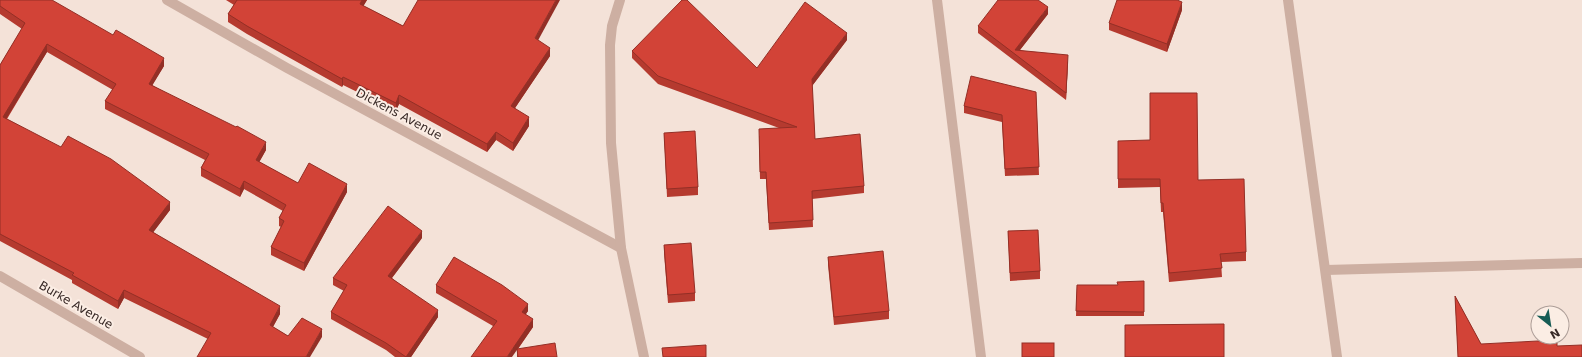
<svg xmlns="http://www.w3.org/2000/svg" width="1582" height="357" viewBox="0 0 1582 357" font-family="'DejaVu Sans',sans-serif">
<rect width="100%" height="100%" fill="#f4e2d8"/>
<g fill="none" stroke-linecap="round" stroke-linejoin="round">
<!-- minor -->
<g stroke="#cdafa2" stroke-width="10">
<polyline points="167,0 287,68 621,248"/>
<polyline points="620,0 612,26 610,45 611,143 621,248 644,357"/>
<polyline points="937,0 981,357"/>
<polyline points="1288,0 1337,357"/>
<polyline points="1326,270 1582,263"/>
<polyline points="0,276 140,357"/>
</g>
</g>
<!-- wall -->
<g fill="#b53a2f">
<polygon points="0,0 164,66 152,85 266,150 259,162 298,183 347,192 304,271 271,255 271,247 281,227 279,226 279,218 283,211 244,189 240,197 201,176 201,168 205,160 105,109 105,101 113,90 47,52 7,119 170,210 153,232 280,314 273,327 288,336 322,337 208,339 124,298 118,309 72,283 72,280 0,241 0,65 22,29 0,14"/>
<polygon points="226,0 367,0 363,6 403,26 538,40 550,56 515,108 529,126 513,151 496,140 487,152 399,104 396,111 343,85 342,87 247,34 228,22 228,14 234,5"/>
<polygon points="1182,10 1167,52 1109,30 1109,23"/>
<polygon points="1048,14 1020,50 1068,62 1066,100 978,33 978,26"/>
<polygon points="847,40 812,86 815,139 864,186 864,193 812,199 813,227 769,230 766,179 760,179 759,136 779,128 658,84 632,58 632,51 757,68"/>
<polygon points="1036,92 1039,175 1005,176 1002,122 964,113 964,106"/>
<polygon points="664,133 698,187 698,195 667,197"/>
<polygon points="1118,141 1198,180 1246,252 1246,261 1221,262 1222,277 1169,282 1163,212 1161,212 1160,187 1118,188"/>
<polygon points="1008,231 1040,271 1040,279 1010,281"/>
<polygon points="422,238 392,278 438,317 411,357 395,357 386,350 331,319 331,312 344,291 333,285 333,278"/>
<polygon points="664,245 695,293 695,301 668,303 664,253"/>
<polygon points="828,257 889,311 889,319 834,325 828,265"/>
<polygon points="1144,281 1144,316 1076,316 1077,285 1118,285"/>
<polygon points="436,285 528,311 525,315 533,327 518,349 557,357 517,357 517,350 493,326 436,293"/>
<polygon points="1455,296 1481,344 1557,346 1582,357 1458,357"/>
</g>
<!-- shaded-wall -->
<g fill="#932f26">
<polygon points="362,0 367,0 360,12 360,4"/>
<polygon points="556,0 560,0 535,46 535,38"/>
<polygon points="1182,2 1182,10 1167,52 1167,44"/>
<polygon points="1048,7 1048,14 1016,55 1015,50"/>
<polygon points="847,33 847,40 812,86 812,79"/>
<polygon points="47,44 47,52 3,124 3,117"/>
<polygon points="550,48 550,56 511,114 511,106"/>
<polygon points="1068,55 1068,62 1066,100 1066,93"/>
<polygon points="164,58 164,66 149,91 149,84"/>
<polygon points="343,77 343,85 342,87 342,79"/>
<polygon points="399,95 399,104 396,111 396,103"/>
<polygon points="529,117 529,126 513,151 513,143"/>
<polygon points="496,132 496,140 487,152 487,144"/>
<polygon points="266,142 266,150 256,168 256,160"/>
<polygon points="244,181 244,189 240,197 240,189"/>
<polygon points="347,184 347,192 304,271 304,263"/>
<polygon points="170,202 170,210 149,238 149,230"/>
<polygon points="422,231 422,238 388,283 388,276"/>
<polygon points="124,290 124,298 118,309 118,301"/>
<polygon points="528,304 528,311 522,320 522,312"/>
<polygon points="280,306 280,314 270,332 270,325"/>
<polygon points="438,310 438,317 411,357 406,357"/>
<polygon points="533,319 533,327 512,357 507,357"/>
<polygon points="322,329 322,337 310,357 306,357"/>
</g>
<!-- building -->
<g fill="#d24337" stroke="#932f26">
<polygon points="0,0 52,0 113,35 116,30 164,58 149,84 236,127 237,126 266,142 256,160 298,183 309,163 347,184 304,263 271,247 284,221 279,218 286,205 244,181 240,189 201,168 209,154 105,101 116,84 47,44 3,117 61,147 68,136 111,159 170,202 149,230 280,306 270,325 288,336 302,318 322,329 306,357 197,357 211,333 124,290 118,301 72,275 74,273 0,234 0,65 25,23 0,6"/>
<polygon points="237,0 362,0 360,4 403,26 418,0 556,0 535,38 550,48 511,106 529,117 513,143 496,132 487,144 399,95 396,103 343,77 342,79 247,26 228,14"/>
<polygon points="682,0 687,0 757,68 805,2 847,33 812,79 815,139 860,134 864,186 812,191 813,220 769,223 766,172 760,172 759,129 797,127 658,76 632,51"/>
<polygon points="998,0 1038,0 1048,7 1015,50 1068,55 1066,93 978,26"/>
<polygon points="1117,0 1177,0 1182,2 1167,44 1109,23"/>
<polygon points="971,76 1036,92 1039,167 1005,169 1002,115 964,106"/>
<polygon points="1150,93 1197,93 1198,180 1244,179 1246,252 1220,254 1222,268 1169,273 1163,203 1161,203 1160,179 1118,179 1118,141 1150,140"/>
<polygon points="695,131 698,187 667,189 664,133"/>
<polygon points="388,206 422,231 388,276 438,310 406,357 386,343 331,312 347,285 333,278"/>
<polygon points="1038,230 1040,271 1010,273 1008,231"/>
<polygon points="691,243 695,293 668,295 664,245"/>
<polygon points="883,251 889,311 834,317 828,257"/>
<polygon points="454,257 502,285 528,304 522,312 533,319 507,357 471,357 497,321 436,285"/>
<polygon points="1144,281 1144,312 1076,311 1077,285 1118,285 1117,282"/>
<polygon points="1455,296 1481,344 1557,340 1557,346 1582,345 1582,357 1458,357"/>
<polygon points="1224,324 1224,357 1125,357 1125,325"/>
<polygon points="555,343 557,357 518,357 517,349"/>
<rect x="1022" y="343" width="32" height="14"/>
<polygon points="706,345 706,357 663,357 662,348"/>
</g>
<g text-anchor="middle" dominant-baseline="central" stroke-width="4" stroke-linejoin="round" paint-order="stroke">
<!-- street labels -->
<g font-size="12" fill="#372825" stroke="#fbede4">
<text transform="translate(399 114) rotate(28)">Dickens Avenue</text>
<text transform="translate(76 305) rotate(30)">Burke Avenue</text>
</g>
</g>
<!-- north arrow -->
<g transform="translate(1550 325) rotate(150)"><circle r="19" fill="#fbede4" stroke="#ad9e98"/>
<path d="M0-3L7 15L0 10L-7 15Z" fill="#175c55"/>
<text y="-6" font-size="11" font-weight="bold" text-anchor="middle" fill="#372825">N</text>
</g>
</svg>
